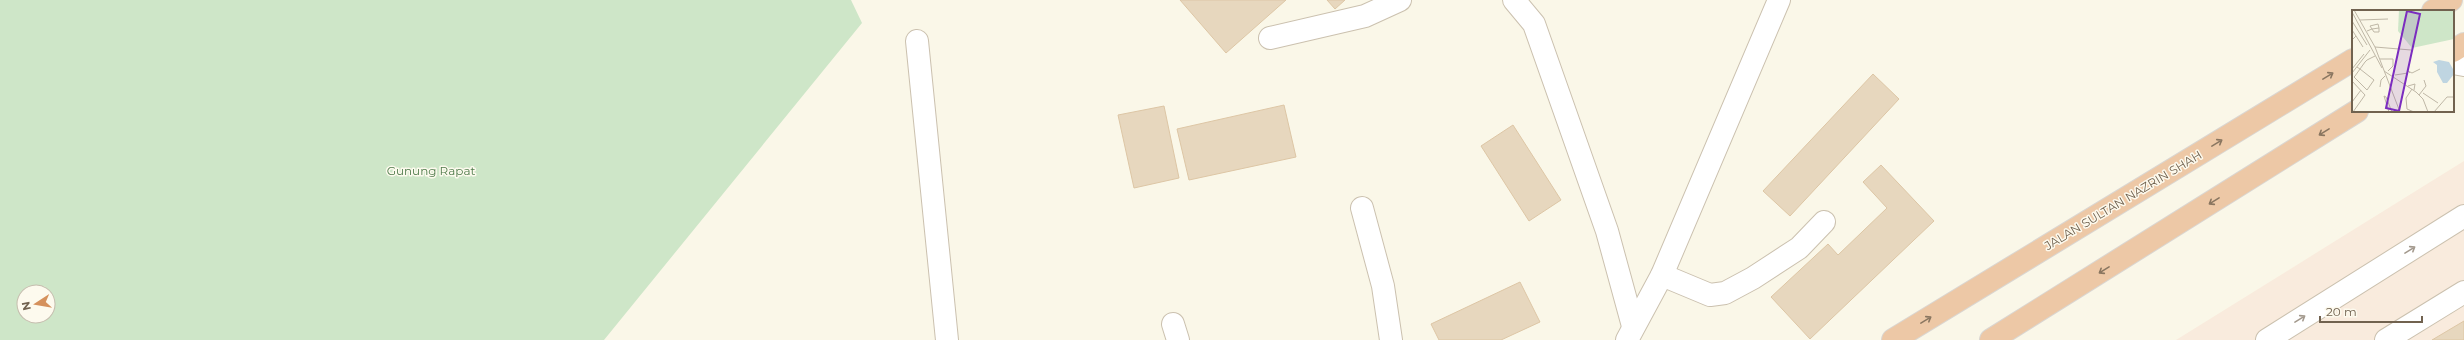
<svg xmlns="http://www.w3.org/2000/svg" width="2464" height="340" viewBox="0 0 2464 340" font-family="Montserrat,sans-serif">
<rect width="100%" height="100%" fill="#faf7e8"/>
<!-- commercial -->
<polygon fill="#f9ebdd" points="2464,161 2464,340 2176,340"/>
<!-- green -->
<path fill="#cee6c8" fill-rule="evenodd" d="M0 0H851L862 23 604 340H0ZM24 292H48V316H24Z"/>
<!-- building -->
<g fill="#e7d7be" stroke="#ddc6a5">
<polygon points="1180,0 1286,0 1226,53"/>
<polygon points="1327,0 1345,0 1335,9"/>
<polygon points="1873,74 1899,99 1790,216 1763,191"/>
<polygon points="1284,105 1296,157 1189,180 1177,129"/>
<polygon points="1164,106 1179,178 1134,188 1118,115"/>
<polygon points="1513,125 1561,200 1529,221 1481,146"/>
<polygon points="1881,165 1934,221 1810,339 1771,297 1828,244 1838,255 1887,208 1863,182"/>
<polygon points="1520,282 1540,322 1501,340 1439,340 1431,324"/>
<polygon points="2464,321 2464,340 2432,340"/>
</g>
<g fill="none" stroke-linecap="round" stroke-linejoin="round">
<!-- minor casing -->
<g stroke="#cbc1af" stroke-width="24">
<g id="minor">
<polyline points="1514,0 1534,24 1607,231 1633,326"/>
<polyline points="1270,38 1365,16 1400,0"/>
<polyline points="917,41 947,340"/>
<polyline points="2453,63 2464,65"/>
<polyline points="1362,208 1383,286 1391,340"/>
<polyline points="1662,275 1710,295 1725,293 1753,278 1799,248 1824,222"/>
<polyline points="1173,324 1178,340"/>
<polyline points="1627,340 1662,275 1779,0"/>
<polyline points="2267,340 2464,216"/>
<polyline points="2386,340 2464,292"/>
</g>
</g>
<!-- highway casing -->
<g stroke="#dad6d1" stroke-width="24">
<g id="highway">
<polyline points="2433,11 2451,0"/>
<polyline points="2453,51 2464,44"/>
<polyline points="1893,340 2353,60"/>
<polyline points="1991,340 2357,111"/>
</g>
</g>
<!-- minor -->
<use href="#minor" stroke="#fff" stroke-width="22"/>
<!-- highway -->
<use href="#highway" stroke="#edc8a6" stroke-width="22"/>
</g>
<!-- one-way arrows -->
<defs><path id="oneway-shaft" d="M-6 0H5M1.5-3L5.5 0L1.5 3" fill="none" stroke-width="1.6" stroke-linecap="round" stroke-linejoin="round"/></defs>
<g stroke="#8a7660">
<use href="#oneway-shaft" transform="translate(2328 76) rotate(-31)"/>
<use href="#oneway-shaft" transform="translate(2324 132) rotate(148)"/>
<use href="#oneway-shaft" transform="translate(2217 143) rotate(-31)"/>
<use href="#oneway-shaft" transform="translate(2214 201) rotate(148)"/>
<use href="#oneway-shaft" transform="translate(2104 270) rotate(148)"/>
<use href="#oneway-shaft" transform="translate(1926 320) rotate(-31)"/>
</g>
<g stroke="#a3998d">
<use href="#oneway-shaft" transform="translate(2410 250) rotate(-32)"/>
<use href="#oneway-shaft" transform="translate(2300 319) rotate(-32)"/>
</g>
<g text-anchor="middle" dominant-baseline="central" stroke-width="3" stroke-linejoin="round" paint-order="stroke">
<!-- park labels -->
<g font-size="12" fill="#4f7b4b" stroke="#fdfaee">
<text x="431" y="170">Gunung Rapat</text>
</g>
<!-- street labels -->
<g font-size="12" fill="#71624f" stroke="#fdfaee">
<text transform="translate(2123 200) rotate(-31)">JALAN SULTAN NAZRIN SHAH</text>
</g>
</g>
<!-- overview -->
<g transform="translate(2352 10)">
<rect width="102" height="102" fill="#faf7e8"/>
<path d="M47 0H102V29L60 38 46 21Z" fill="#cee6c8"/>
<path d="M87 50 97 52 101 59 102 64 95 73H91L85 62V55L81 52Z" fill="#bfd5e1"/>
<path fill="none" stroke="#bfb7a6" stroke-width="1" d="M2 0 23 37 48 102M0 2 30 58M8 10 36 9M0 11 15 35M0 20 4 26 0 30M15 21 20 19 27 18 26 14 18 16 22 22H27V18M4 26 11 37M23 37 59 40M28 49H41V56L36 61M5 57 8 59 22 70 15 80 2 67 3 66 13 52 15 50 23 46M0 59 12 44M32 61 64 82 71 89 76 102M0 63 18 40M58 63 56 61 60 63 68 59M43 65 56 63M0 71 13 85 1 102M56 76 63 74 62 80M28 77 29 70 33 66M60 79 54 88 55 99 62 102M71 83 86 93M67 85 74 76 72 70M32 86 34 87 40 102M32 86 37 102M0 92 9 80M82 102 95 87H102"/>
<path fill="#7b2cbf" fill-opacity="0.15" stroke="#7b2cbf" stroke-width="2" d="M55 1 68 4 47 101 34 98Z"/>
<rect width="102" height="102" fill="none" stroke="#71624f" stroke-width="2"/>
</g>
<!-- north arrow -->
<g transform="translate(36 304) rotate(258)"><circle r="19" fill="#fdfaee" stroke="#c5bdae"/>
<path d="M0-3L7 15L0 10L-7 15Z" fill="#d5915c"/>
<text y="-6" font-size="11" font-weight="bold" text-anchor="middle" fill="#71624f">N</text>
</g>
<!-- scale -->
<path d="M2320 316v6h102v-6" fill="none" stroke="#71624f" stroke-width="2"/>
<text x="2326" y="316" font-size="12" fill="#71624f" stroke="#fdfaee" stroke-width="3" paint-order="stroke">20 m</text>
</svg>
